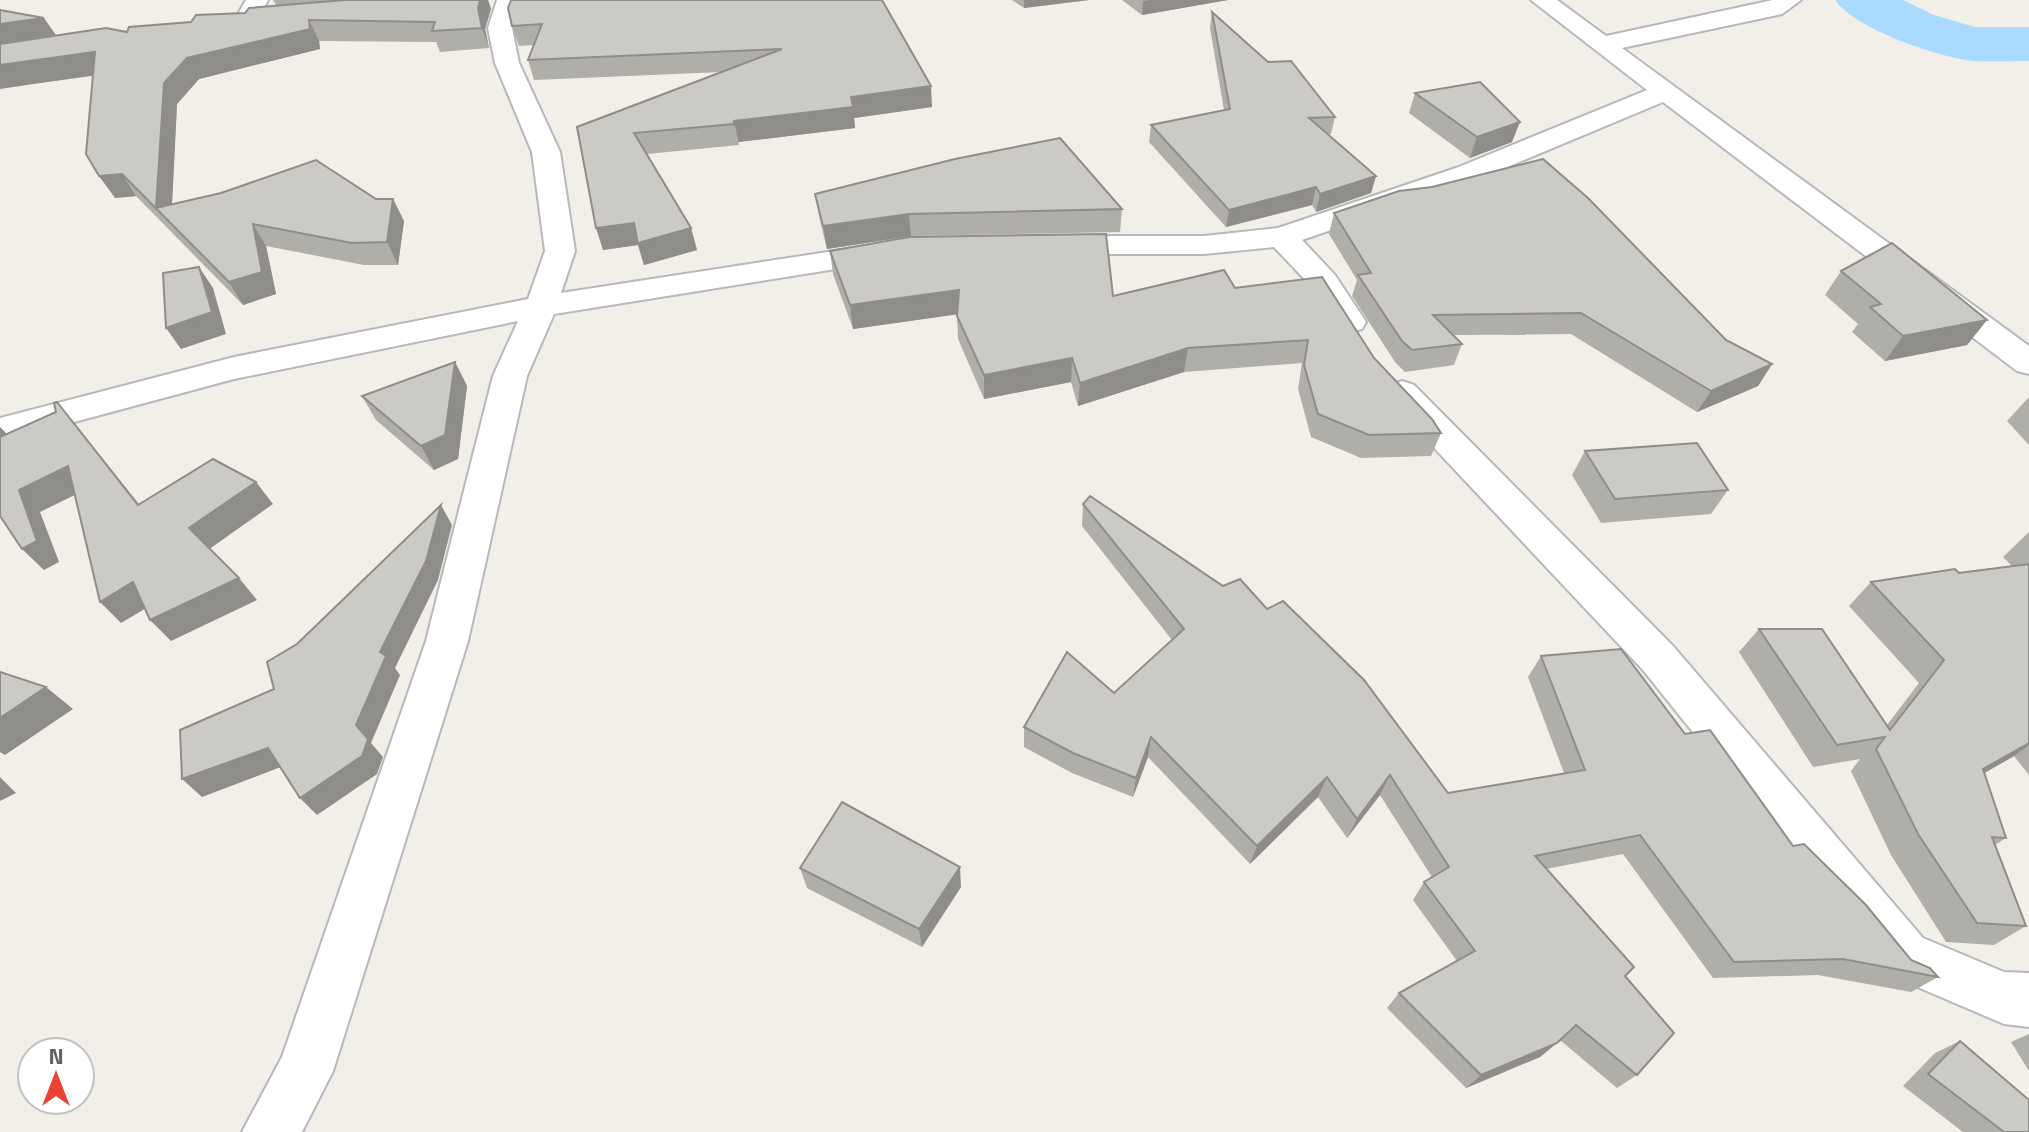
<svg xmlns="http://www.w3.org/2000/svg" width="2029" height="1132" viewBox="0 0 2029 1132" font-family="'Titillium Web',sans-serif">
<rect width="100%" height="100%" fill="#f1efe8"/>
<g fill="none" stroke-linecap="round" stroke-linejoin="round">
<!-- river -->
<path fill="#aadaff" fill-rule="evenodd" d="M1835 0H1903L1934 15 1975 27H2029V61C2011 61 1992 62 1973 61 1938 57 1855 29 1835 0Z"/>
<!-- minor casing -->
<g stroke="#b5b8bc" stroke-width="4">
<g id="minor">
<polygon points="246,0 268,0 255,24 239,24 235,19"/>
<polygon points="497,0 519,0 512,28 519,63 560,152 575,251 561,293 886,243 897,246 901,252 897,258 886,261 554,314 527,376 468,641 333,1071 302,1132 242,1132 282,1057 426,641 493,376 518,321 234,379 0,442 0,418 234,357 528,299 545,251 532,152 495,63 488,28"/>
<polygon points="1531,0 1557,0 1606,36 1773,0 1801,0 1782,14 1622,48 2029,346 2029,374 2017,371 1663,102 1476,180 1302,240 1335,275 1366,322 1362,329 1350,332 1338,329 1312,287 1274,247 1204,254 1053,254 1042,251 1038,245 1042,239 1053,236 1204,236 1278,228 1456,168 1647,90"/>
<polygon points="1402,381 1414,385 1673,646 1923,938 2004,972 2029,973 2029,1027 2004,1024 1887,974 1643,670 1390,401 1385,393 1390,385"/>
</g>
</g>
<!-- minor -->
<use href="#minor" fill="#fff" fill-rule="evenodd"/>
</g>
<!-- wall -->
<g fill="#afaea9">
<polygon points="273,0 488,0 491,9 485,29 489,48 440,52 436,42 319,41 320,49 199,79 177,104 172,204 393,199 404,221 398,265 364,265 266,246 276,294 243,305 136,196 115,198 93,76 7,87 56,36 127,32 191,22 245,13 276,5"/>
<polygon points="882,0 932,107 854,118 855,128 738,142 739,145 647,154 691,228 697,250 644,265 638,245 603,250 577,127 722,72 534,80 528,60 533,45 519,46 512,26"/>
<polygon points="1012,0 1089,0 1024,8"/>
<polygon points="1122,0 1228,0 1142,15"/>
<polygon points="1212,12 1268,62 1335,117 1331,134 1328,134 1376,176 1371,193 1316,212 1312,205 1226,227 1149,142 1151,125 1224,110 1210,28"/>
<polygon points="1415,93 1512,142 1470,158 1409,113"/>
<polygon points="815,194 1122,209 1120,232 911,236 827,249 819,216"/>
<polygon points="1334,213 1726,340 1772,364 1758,386 1697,412 1571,334 1454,335 1462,344 1454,365 1405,372 1395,362 1352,296 1357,280 1329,234"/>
<polygon points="830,251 1113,296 1235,288 1374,358 1441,433 1431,456 1361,458 1311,437 1298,389 1302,363 1184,372 1078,406 1071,382 984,399 958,339 957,314 853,329 833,274"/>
<polygon points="1841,271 1987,320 1967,345 1885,361 1852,332 1858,324 1825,295"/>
<polygon points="455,362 467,386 458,459 434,470 376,420 362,396"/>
<polygon points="2029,397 2029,445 2007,421"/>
<polygon points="1585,451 1728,490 1711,514 1601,523 1572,475"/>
<polygon points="1083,504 1223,586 1267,609 1448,793 1564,773 1528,677 1541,656 1685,734 1793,846 1911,960 1938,977 1911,992 1818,975 1713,978 1623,854 1546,869 1625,976 1637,1075 1617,1088 1560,1040 1540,1057 1466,1088 1387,1008 1399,993 1457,961 1413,900 1424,882 1432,877 1380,795 1347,838 1318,797 1250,864 1148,757 1133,797 1072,773 1024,747 1024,727 1114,693 1172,640 1082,526"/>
<polygon points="2029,532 2029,775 2014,756 1984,773 2006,838 1995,845 2026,926 1994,945 1946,942 1891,855 1851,771 1860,759 1813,767 1739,652 1759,629 1887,725 1919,683 1849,606 1871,582 2012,566 2003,557"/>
<polygon points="800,868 961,887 922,947 807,888"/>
<polygon points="2029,1034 2029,1071 2011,1042"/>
<polygon points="1960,1041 2029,1132 1963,1132 1903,1086 1935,1053"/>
</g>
<!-- shaded-wall -->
<g fill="#8f8d8a">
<polygon points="480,0 488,0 491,9 485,29 489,48 482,28 478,8"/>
<polygon points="1024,0 1089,0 1024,8"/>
<polygon points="1151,0 1228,0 1142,15 1143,1"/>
<polygon points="44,18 58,38 0,47 0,24"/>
<polygon points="309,20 319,41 320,49 199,79 177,104 171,224 156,209 164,83 187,58"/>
<polygon points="95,52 108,73 0,89 0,65"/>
<polygon points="931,86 932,107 854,118 855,128 738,142 739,145 734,121 851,97"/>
<polygon points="1520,122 1512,142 1470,158 1477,137"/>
<polygon points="122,174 136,196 115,198 99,176"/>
<polygon points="1376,176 1371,193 1316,212 1320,194"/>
<polygon points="1316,187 1312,205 1226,227 1229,210"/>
<polygon points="393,199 404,221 398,265 387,242"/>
<polygon points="909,214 911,236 827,249 823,226"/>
<polygon points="634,223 691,228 697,250 644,265 638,245 603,250 596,228"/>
<polygon points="253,224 266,246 276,294 243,305 229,282"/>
<polygon points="199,267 213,288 226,334 181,349 166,328"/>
<polygon points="959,290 960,314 853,329 850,305"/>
<polygon points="1987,320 1967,345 1885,361 1903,336"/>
<polygon points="1188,348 1184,372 1078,406 1080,383"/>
<polygon points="1072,358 1071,382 984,399 984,375"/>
<polygon points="455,362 467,386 458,459 434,470 421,446"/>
<polygon points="1772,364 1758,386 1697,412 1711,391"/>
<polygon points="57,402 76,425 157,527 138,505"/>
<polygon points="0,427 14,441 0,438"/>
<polygon points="68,466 89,488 40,512 59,562 44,570 22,549 19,490"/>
<polygon points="256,482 273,504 208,550 189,528"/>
<polygon points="441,505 452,525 438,580 395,668 400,675 371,743 383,757 377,774 317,815 300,798 356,725 380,652"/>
<polygon points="239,578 257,600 171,641 150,620"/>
<polygon points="133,582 153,604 121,623 100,602"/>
<polygon points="46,687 73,709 5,755 0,752 0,718"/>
<polygon points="1151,737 1148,757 1133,797 1136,778"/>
<polygon points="2029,743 2029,745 2014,756 1955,790 1983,769"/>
<polygon points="268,748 286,765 202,797 182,779"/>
<polygon points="1390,775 1380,795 1347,838 1357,819"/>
<polygon points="0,777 16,793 0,801"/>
<polygon points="1327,777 1318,797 1250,864 1257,846"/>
<polygon points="960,867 961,887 922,947 919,929"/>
<polygon points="1557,1043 1540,1057 1466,1088 1481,1075"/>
</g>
<!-- building -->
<g fill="#cccac5" stroke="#8f8d8a" stroke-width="2">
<polygon points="345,0 480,0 478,8 482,28 432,31 435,22 309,20 310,29 187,58 164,83 156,208 221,193 316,160 376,199 393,199 387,242 352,243 253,224 262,272 229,282 122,174 99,176 86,154 95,52 0,65 0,44 106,28 127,32 129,27 191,22 196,15 245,13 249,8"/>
<polygon points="511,0 882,0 931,86 851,97 853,107 734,121 734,124 634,133 691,228 638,243 634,223 596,228 577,127 782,49 528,60 542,24 512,26 508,8"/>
<polygon points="0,10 44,18 0,24"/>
<polygon points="1212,12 1268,62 1291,61 1335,117 1309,118 1376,176 1320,194 1316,187 1229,210 1151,125 1230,109"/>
<polygon points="1480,82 1520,122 1477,137 1415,93"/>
<polygon points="1060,138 1122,209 909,214 823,226 815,194 955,159"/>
<polygon points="1543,159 1588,198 1726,340 1772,364 1711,391 1581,313 1433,315 1462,344 1412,350 1402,341 1358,275 1371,273 1334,213 1399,191 1432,187"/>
<polygon points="1106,234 1113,296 1224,270 1235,288 1322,277 1374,358 1432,419 1441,433 1369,435 1318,414 1304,365 1308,340 1188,348 1080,383 1072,358 984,375 957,316 959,290 850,305 830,251 909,237"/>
<polygon points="1892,243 1987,320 1903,336 1870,307 1881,304 1841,271"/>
<polygon points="199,267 212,312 166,328 163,273"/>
<polygon points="455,362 445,435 421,446 362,396"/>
<polygon points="57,402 138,505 213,459 256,482 189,528 239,578 150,620 133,582 100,602 68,466 19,490 37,541 22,549 0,516 0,437 56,412 54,403"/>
<polygon points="1697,443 1728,490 1615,499 1585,451"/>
<polygon points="1090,496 1223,586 1240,579 1267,609 1283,601 1364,680 1448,793 1585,770 1541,656 1621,649 1685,734 1710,730 1793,846 1804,844 1866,905 1911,960 1930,968 1938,977 1843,959 1734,962 1640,835 1535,856 1634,967 1625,976 1674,1033 1637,1075 1576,1025 1557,1043 1481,1075 1399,993 1475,951 1424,882 1449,867 1390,775 1357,819 1327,777 1257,846 1151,737 1136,778 1073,753 1024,727 1067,652 1114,693 1184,629 1083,504"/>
<polygon points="441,505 426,561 380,652 386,656 356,725 368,739 362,756 300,798 268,748 182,779 180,730 274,689 267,662 297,644"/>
<polygon points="2029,564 2029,743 1983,769 2006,838 1992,837 2026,926 1977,923 1918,834 1876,749 1885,737 1837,745 1759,629 1822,629 1890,730 1944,660 1871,582 1955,569 1959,573"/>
<polygon points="0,672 46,687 0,718"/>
<polygon points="842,802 960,867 919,929 800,868"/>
<polygon points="1960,1041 2029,1100 2029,1132 2004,1132 1928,1074"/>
</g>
<!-- north arrow -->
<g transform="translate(56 1076)"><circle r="38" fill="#ffffff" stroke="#bfc1c3" stroke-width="2"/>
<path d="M0-6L14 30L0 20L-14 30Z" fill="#ea4335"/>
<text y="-12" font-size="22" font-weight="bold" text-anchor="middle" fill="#5f6368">N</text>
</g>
</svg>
